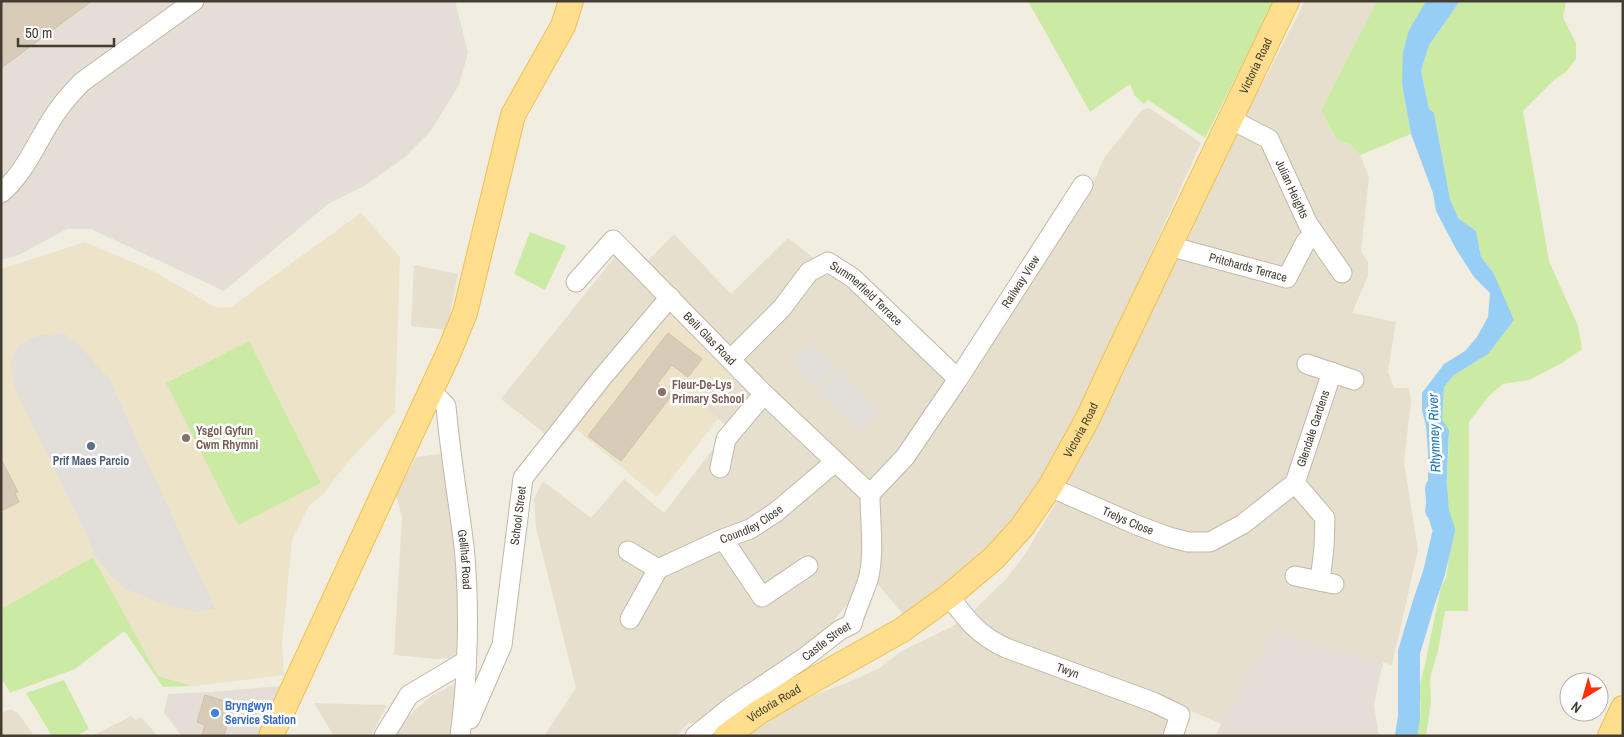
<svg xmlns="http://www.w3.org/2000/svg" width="1624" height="737" viewBox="0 0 1624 737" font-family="'Archivo Narrow',sans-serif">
<rect width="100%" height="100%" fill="#f2ede1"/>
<!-- residential -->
<g fill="#e7dfce">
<polygon points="1305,1 1377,1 1321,110 1337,140 1350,144 1360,155 1369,177 1361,251 1368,262 1368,276 1352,313 1396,322 1388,372 1394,388 1409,388 1411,401 1404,462 1418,550 1392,665 1319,646 1273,627 1222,724 1177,705 1161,736 747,736 804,698 842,685 880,668 900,652 953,626 974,610 1006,579 1023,557 1052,510 1082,455 1173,264 1186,241 1244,112 1265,79"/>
<polygon points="1149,108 1201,143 1112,340 1053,461 1027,502 1000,537 974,562 905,617 867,571 854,595 821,638 697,723 688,723 677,736 544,736 576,688 536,528 534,499 543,481 591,518 624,479 664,513 729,428 705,408 671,310 562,447 501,399 617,254 637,272 674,234 731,294 788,238 833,273 866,294 964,391 1051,245 1096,177 1104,158 1142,110"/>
<polygon points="414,265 458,274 447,330 411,326"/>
<polygon points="441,454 460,579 458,641 455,658 435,659 394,655 402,517 396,495 416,457"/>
<polygon points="458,682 452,736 394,736 399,728 414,711 433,695"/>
<polygon points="314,703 387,705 371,736 334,736"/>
<polygon points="10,709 18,713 34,736 1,736 1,713"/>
<polygon points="131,716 136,720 141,717 158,736 92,736"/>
</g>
<!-- industrial -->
<g fill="#e4ded6">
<polygon points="1,1 455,1 468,53 459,85 430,132 404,158 364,186 328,204 224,291 91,229 67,229 19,255 1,260"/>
<polygon points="1273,627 1319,646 1383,662 1374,705 1379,736 1215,736"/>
<polygon points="280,686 257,736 182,736 164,713 168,694 211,692"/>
</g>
<!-- education -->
<g fill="#ede3c9">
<polygon points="361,213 400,257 395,412 346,464 324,493 309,506 292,540 282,644 284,675 193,686 158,676 93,557 1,609 1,269 85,242 151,270 217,308 231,307"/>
<polygon points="671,310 733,377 705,408 718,419 657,497 576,429"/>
</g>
<!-- green -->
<g fill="#cbeba5">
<polygon points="1028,1 1274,1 1205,138 1148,100 1144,104 1135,96 1130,84 1090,112"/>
<polygon points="1377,1 1426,1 1409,30 1402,84 1411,134 1360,155 1350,144 1337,140 1321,110"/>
<polygon points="1460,1 1566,1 1563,18 1576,43 1576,59 1566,72 1554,80 1523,111 1549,261 1578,326 1582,349 1562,363 1529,380 1503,384 1488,397 1469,422 1468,611 1445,611 1438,651 1430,678 1431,703 1426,736 1415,736 1421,710 1419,687 1424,669 1441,587 1446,578 1449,557 1450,518 1446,496 1449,438 1442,420 1444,387 1454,375 1488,354 1493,272 1481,257 1476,231 1458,218 1450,199 1434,113 1429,109 1421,71 1429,45"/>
<polygon points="530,232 566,246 545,290 514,274"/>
<polygon points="249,341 321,483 238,525 166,383"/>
<polygon points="93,557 158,676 193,686 163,687 126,633 123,632 75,669 10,693 1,677 1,609"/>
<polygon points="64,680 89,729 76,736 52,736 26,693"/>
</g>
<!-- parking -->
<g fill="#e2dfda">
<polygon points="62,332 80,346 109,379 215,609 195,612 159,602 126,589 110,575 95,555 86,534 23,405 15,387 11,366 13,356 19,346 30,339 44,334 52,336"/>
<polygon points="812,343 835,368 815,388 791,362"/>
<polygon points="840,368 879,412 858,433 818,391"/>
</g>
<!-- water -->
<polygon fill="#96cef6" points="1426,1 1460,1 1429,45 1421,71 1429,109 1434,113 1450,199 1458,218 1476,231 1481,257 1493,272 1514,320 1488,354 1454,375 1444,387 1442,420 1449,430 1446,496 1450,518 1427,517 1425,511 1428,488 1428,452 1426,426 1422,410 1422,393 1444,364 1465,351 1477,337 1488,317 1490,293 1474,277 1456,249 1436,211 1433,193 1411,134 1402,84 1403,52 1409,30"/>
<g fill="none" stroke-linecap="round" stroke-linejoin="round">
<!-- river -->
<polyline stroke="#96cef6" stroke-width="22" points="1406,736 1409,717 1409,652 1424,602 1434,573 1444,530 1438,512 1436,488"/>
</g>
<!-- building -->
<g fill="#d8cbb8" stroke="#d0c1a8">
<polygon points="1,1 92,1 1,68"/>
<polygon points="668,333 702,359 688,377 672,365 657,384 672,395 621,461 588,436"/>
<polygon points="1,459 18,492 15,493 19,502 1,511"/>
<polygon points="205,695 234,704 224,736 202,736 205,725 197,722"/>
</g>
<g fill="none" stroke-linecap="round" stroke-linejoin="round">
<!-- minor casing -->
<g stroke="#c1b8a6" stroke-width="21">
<g id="minor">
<path id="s1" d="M1230 119 1269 139 1308 224 1342 273"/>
<path d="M1 193C23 175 35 146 50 122 59 107 70 94 82 82L194 1"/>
<path id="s2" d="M1169 246 1287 278 1306 241"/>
<path id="s3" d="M576 282 613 240 764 394 870 494"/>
<path id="s4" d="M731 359 782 308 809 272 828 262 853 278 958 379"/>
<polyline points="1307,364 1354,380"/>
<path id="s5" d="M431 391 446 406C450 453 458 499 464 546 470 606 468 676 460 736"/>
<polyline points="720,468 726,439 764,394"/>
<polyline points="1295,483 1325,518 1324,548 1320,581"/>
<path id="s6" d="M1050 487 1139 526 1169 537 1188 542H1210L1243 524 1295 483 1332 372"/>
<path id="s7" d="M870 494 905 457 958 379 1083 185"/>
<polyline points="723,539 762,597 808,566"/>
<polyline points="628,551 658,569"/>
<polyline points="1295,576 1334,584"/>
<path id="s8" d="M949 596C967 620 978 635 1006 648L1153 702 1180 715 1173 736"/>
<path id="s9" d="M630 619 658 569 723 539 750 529 776 512 835 462"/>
<path id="s10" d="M470 719 502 645 523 478 600 380 670 297"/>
<polyline points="384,736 409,695 466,661"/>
<path id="s11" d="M695 736 731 707 804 658 840 630 852 624C856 609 863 595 868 580 875 554 870 522 870 494"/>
</g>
</g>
<!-- major casing -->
<g stroke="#eec053" stroke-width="26">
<g id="major">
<polyline points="271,736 449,352 465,313 513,115 563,26 571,1"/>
<path id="s12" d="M726 736 759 712 801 687 902 630 949 596 994 558 1022 527 1050 487 1088 418 1112 366 1287 1"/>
<polyline points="1610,736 1623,708"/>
</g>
</g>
<!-- minor -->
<use href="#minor" stroke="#fff" stroke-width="19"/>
<!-- major -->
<use href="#major" stroke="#ffdf8d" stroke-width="24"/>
</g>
<!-- markers -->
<g fill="#8d6e63" stroke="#fff" stroke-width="2">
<circle cx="662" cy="392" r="5"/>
<circle cx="186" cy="438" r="5"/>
</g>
<circle fill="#5c6f8a" stroke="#fff" stroke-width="2" cx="91" cy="446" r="5"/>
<circle fill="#3f7fe0" stroke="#fff" stroke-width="2" cx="215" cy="713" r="5"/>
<g text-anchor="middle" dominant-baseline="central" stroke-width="5" stroke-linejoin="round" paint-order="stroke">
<!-- street labels -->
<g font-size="12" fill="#443d31" stroke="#fff">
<text stroke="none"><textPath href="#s12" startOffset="882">Victoria Road</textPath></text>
<text stroke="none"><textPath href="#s1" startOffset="99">Julian Heights</textPath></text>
<text stroke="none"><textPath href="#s2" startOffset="82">Pritchards Terrace</textPath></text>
<text stroke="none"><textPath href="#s7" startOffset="261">Railway View</textPath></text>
<text stroke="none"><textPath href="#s4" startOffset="188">Summerfield Terrace</textPath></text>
<text stroke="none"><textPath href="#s3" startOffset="194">Beili Glas Road</textPath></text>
<text stroke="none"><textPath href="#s6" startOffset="332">Glendale Gardens</textPath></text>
<text stroke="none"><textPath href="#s12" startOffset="478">Victoria Road</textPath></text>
<text stroke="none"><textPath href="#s10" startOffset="211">School Street</textPath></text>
<text stroke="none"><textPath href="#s6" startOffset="85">Trelys Close</textPath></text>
<text stroke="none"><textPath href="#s9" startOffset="161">Coundley Close</textPath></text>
<text stroke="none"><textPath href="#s5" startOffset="176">Gellihaf Road</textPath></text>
<text stroke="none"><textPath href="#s11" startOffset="162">Castle Street</textPath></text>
<text stroke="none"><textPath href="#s8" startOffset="144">Twyn</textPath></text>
<text stroke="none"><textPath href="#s12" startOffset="58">Victoria Road</textPath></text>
</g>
<!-- education labels -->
<g font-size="12" font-weight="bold" fill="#785e54" stroke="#fff" text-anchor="start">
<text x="672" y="385">Fleur-De-Lys<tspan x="672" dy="14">Primary School</tspan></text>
<text x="196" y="431">Ysgol Gyfun<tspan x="196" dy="14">Cwm Rhymni</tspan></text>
</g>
<!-- service labels -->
<g font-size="12" font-weight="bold" fill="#4e5e75" stroke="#fff">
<text x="91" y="461">Prif Maes Parcio</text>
</g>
<!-- shop labels -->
<g font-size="12" font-weight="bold" fill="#366cbe" stroke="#fff" text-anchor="start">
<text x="225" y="706">Bryngwyn<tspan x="225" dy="14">Service Station</tspan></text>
</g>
<!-- water labels -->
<g font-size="14" font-style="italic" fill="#2378b7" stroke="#fff">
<text transform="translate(1434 433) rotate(-92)">Rhymney River</text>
</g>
</g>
<!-- border -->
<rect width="1624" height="737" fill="none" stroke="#443d31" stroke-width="5"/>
<!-- north arrow -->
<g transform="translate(1584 697) rotate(217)"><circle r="24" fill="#ffffff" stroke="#b4b1ad"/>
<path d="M0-4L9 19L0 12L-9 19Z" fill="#ff310b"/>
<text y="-8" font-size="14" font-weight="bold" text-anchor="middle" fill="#443d31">N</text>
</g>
<!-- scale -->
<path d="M18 38v8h96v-8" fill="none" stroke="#443d31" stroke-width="2.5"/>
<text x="25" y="38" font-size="15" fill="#443d31" stroke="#ffffff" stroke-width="4" paint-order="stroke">50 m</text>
</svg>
